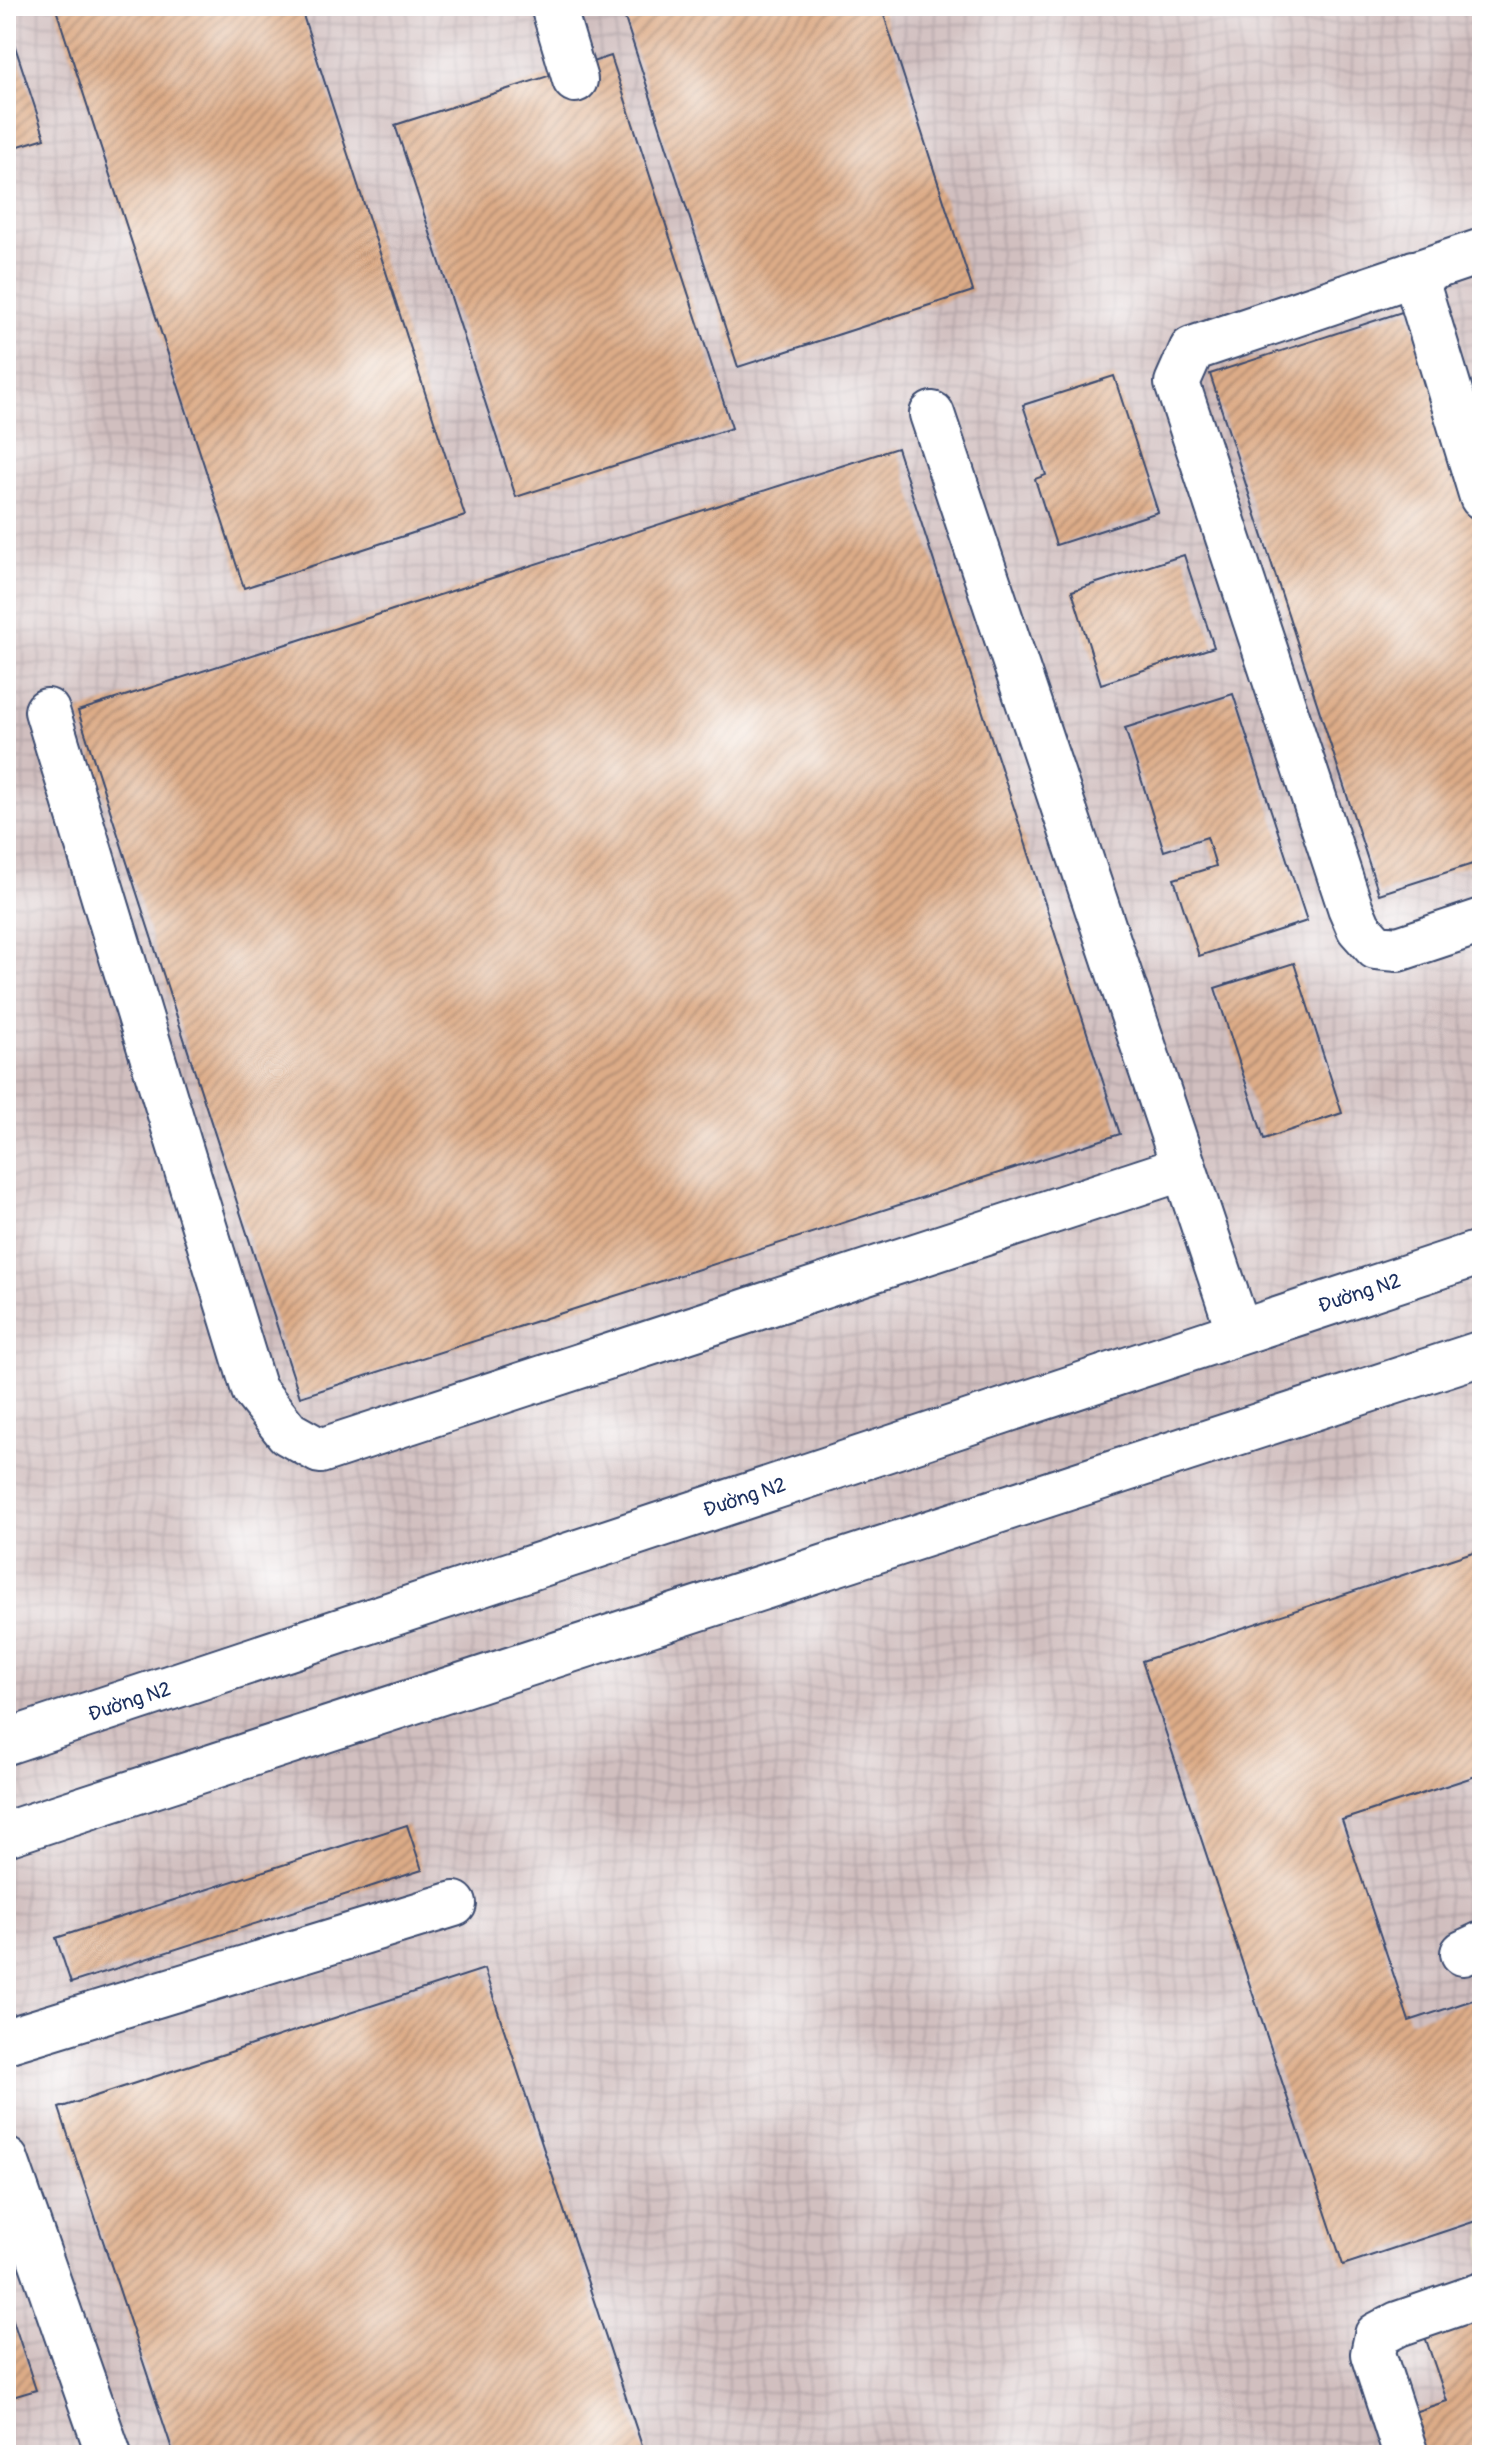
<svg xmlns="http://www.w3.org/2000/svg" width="1488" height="2461" viewBox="0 0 1488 2461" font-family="Pangolin,sans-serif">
<defs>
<pattern id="industrial-grid" width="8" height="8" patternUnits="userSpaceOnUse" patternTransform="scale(2)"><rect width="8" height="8" fill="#d1bfbf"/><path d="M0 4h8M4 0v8" fill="none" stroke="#b3a4a7"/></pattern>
<pattern id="building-hatch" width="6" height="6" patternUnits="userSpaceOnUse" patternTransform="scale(2)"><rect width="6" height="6" fill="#ddac87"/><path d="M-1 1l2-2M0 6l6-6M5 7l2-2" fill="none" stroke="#b28c72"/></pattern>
</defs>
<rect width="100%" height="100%" fill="#fff"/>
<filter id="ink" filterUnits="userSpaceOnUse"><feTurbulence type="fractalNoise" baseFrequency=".0125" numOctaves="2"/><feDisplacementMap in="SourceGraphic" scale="16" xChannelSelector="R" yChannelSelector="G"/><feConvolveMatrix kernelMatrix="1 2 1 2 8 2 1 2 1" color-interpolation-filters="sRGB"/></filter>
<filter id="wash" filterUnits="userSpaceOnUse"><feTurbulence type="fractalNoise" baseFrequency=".006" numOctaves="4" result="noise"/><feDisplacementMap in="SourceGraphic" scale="32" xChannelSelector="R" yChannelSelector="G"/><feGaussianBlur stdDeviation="1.8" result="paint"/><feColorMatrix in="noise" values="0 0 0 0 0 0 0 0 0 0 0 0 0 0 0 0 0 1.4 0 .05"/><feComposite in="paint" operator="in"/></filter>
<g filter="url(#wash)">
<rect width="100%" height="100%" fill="#ebe6c8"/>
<!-- industrial -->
<rect fill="url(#industrial-grid)" x="6" y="6" width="1476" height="2449"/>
<g id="blocks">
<!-- building -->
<g fill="url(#building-hatch)">
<polygon points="55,6 300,6 465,516 244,588"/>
<polygon points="621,6 881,6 973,291 738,367"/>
<polygon points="6,19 45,138 6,150"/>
<polygon points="611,56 732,428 516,497 395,125"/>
<polygon points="1408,310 1482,538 1482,861 1379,894 1210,374"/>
<polygon points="1114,376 1158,512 1056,545 1035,479 1046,475 1023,405"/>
<polygon points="897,448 1120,1134 300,1397 78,711"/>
<polygon points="1184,555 1214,647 1101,684 1072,591"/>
<polygon points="1233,694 1307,921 1199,956 1174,879 1216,866 1207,837 1164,851 1125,728"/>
<polygon points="1294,963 1342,1113 1264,1139 1215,988"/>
<polygon points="1482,1549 1482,1774 1342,1820 1409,2021 1482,1997 1482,2219 1343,2265 1142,1661"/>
<polygon points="407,1825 422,1870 71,1983 56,1938"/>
<polygon points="484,1969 645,2455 174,2455 59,2108"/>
<polygon points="6,2299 36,2390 6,2399"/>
<polygon points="1482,2308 1482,2455 1418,2455 1405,2415 1447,2401 1422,2328"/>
</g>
</g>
</g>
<g filter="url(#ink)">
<use href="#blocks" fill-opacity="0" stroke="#3a4a6e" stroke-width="2"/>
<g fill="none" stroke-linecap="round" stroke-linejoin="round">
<!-- minor casing -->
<g stroke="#3a4a6e" stroke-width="48">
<g id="minor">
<polyline points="553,6 575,80"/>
<polyline points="1482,251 1192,349 1177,383 1350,907 1359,928 1376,947 1398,949 1482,921"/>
<polyline points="1414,273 1482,497"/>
<polyline points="932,414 1239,1332"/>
<polyline points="47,711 254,1390 288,1433 320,1451 1184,1168"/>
<path id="s1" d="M6 1742 1482 1252"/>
<polyline points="6,1834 1482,1353"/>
<polyline points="1463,1953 1482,1944"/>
<polyline points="6,2041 454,1904"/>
<polyline points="6,2160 109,2455"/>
<polyline points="1406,2455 1373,2354 1377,2335 1398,2324 1482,2295"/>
</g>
</g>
<!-- minor -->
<use href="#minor" stroke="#fff" stroke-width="44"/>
</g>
</g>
<g text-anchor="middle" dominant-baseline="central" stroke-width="6" stroke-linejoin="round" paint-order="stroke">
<!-- street labels -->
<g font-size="20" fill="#1b2f5e" stroke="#fff">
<text stroke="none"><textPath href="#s1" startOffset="1426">Đường N2</textPath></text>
<text stroke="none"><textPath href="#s1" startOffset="778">Đường N2</textPath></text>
<text stroke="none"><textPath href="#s1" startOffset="130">Đường N2</textPath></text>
</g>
</g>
<!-- margin -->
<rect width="1488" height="2461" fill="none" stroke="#fff" stroke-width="32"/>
</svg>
